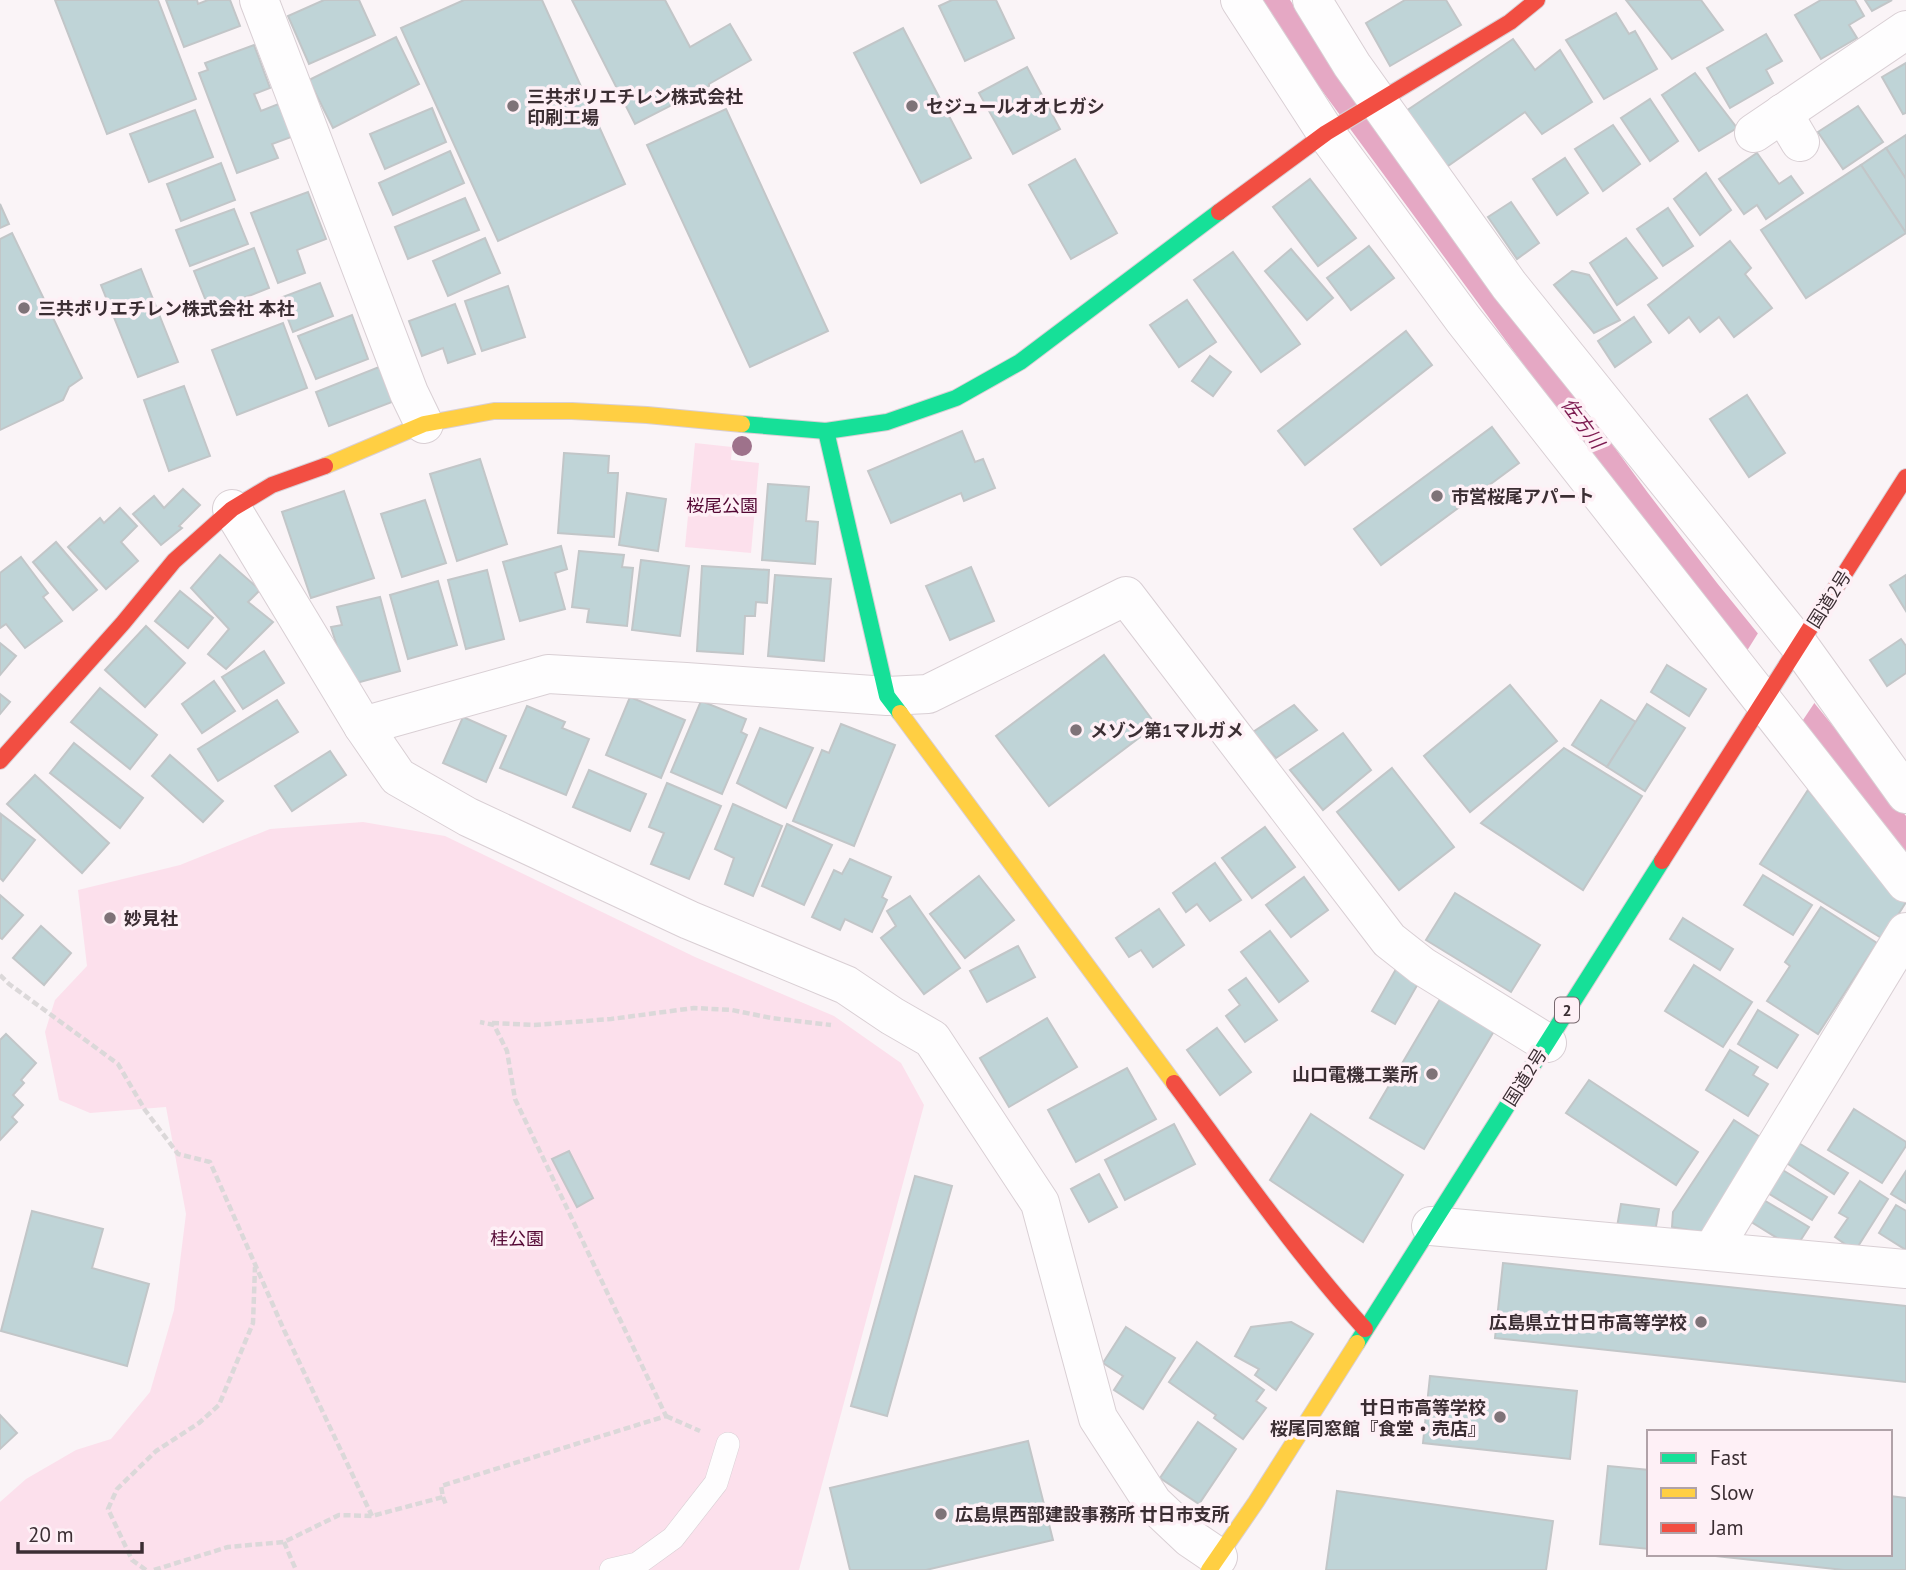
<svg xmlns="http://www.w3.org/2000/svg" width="1906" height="1570" viewBox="0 0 1906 1570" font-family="'PT Sans','Noto Sans JP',sans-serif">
<rect width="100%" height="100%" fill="#faf4f7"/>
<!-- green -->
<g fill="#fce0ec">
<polygon points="695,443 732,447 731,460 759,463 751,553 685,547"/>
<polygon points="363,822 445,836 695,957 834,1016 901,1063 924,1105 799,1570 0,1570 0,1502 26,1479 76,1450 111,1439 150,1392 174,1310 186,1214 166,1107 90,1113 59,1100 45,1032 55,1000 87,966 78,890 180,865 270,829"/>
</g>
<!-- water -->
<polygon fill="#e5a8c4" points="1260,0 1290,0 1332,63 1648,493 1717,583 1906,816 1906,855 1662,553 1312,77"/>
<!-- pier -->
<polygon fill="#faf4f7" points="1760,630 1817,699 1799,726 1745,654"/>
<!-- building -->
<g fill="#bfd4d7" stroke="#c2c6c8" stroke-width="2">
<polygon points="55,0 158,0 196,99 107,134"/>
<polygon points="166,0 197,0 198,4 208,0 230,0 240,26 184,47"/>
<polygon points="324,0 359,0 375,35 309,64 288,16"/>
<polygon points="464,0 542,0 625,184 498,241 401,28"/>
<polygon points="572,0 665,0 690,47 730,24 751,60 709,84 709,86 635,124"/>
<polygon points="952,0 996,0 1014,38 965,61 939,6"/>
<polygon points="1405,0 1446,0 1461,25 1390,66 1366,23"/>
<polygon points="1626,0 1701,0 1723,30 1672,59"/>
<polygon points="1821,0 1855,0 1864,16 1849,25 1857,38 1821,59 1795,15"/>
<polygon points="1865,0 1892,0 1872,11"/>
<polygon points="1616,13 1629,34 1635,31 1657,69 1604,99 1566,40"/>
<polygon points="903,28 971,158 921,183 854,53"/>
<polygon points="1766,34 1782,61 1766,70 1773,83 1730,108 1707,68"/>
<polygon points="396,37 419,84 333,128 309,80"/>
<polygon points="1513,39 1535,70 1560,50 1592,102 1542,134 1525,112 1445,168 1406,111"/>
<polygon points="254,45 270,88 254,94 261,111 281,103 294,136 272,144 278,158 237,173 199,73 208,70 205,63"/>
<polygon points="1906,63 1906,113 1903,114 1882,77"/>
<polygon points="1027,67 1060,129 1013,154 979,93"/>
<polygon points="1695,73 1737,128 1699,151 1662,95"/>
<polygon points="1650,99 1678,141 1650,161 1621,118"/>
<polygon points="1858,106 1883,142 1843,169 1818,132"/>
<polygon points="432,108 446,142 385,169 370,134"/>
<polygon points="726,109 828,331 750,367 647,145"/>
<polygon points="195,110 213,157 149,182 130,134"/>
<polygon points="1613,125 1640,164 1603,191 1575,149"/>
<polygon points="1906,135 1906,179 1886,148"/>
<polygon points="1886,148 1906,179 1906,233 1861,165"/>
<polygon points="450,151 464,183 393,215 379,183"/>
<polygon points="1757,153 1779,184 1791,176 1803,193 1766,219 1757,205 1744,214 1719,179"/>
<polygon points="1565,158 1588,193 1557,215 1533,179"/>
<polygon points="1075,159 1117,233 1071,259 1029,185"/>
<polygon points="221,163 235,200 181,221 167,184"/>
<polygon points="1861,165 1906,233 1806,298 1761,230"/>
<polygon points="1706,173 1731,210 1700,235 1674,199"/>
<polygon points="1310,179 1356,238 1318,266 1273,207"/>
<polygon points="308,192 326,239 297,250 305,273 278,283 251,213"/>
<polygon points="465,198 479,230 408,259 395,227"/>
<polygon points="1511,202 1539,243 1517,259 1488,217"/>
<polygon points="0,204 9,224 0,228"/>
<polygon points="1668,208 1693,246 1663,266 1637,229"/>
<polygon points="234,209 248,244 190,266 176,230"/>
<polygon points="12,233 82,378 69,387 63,400 0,430 0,239"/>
<polygon points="485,238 500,273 448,296 433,261"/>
<polygon points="1626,238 1657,278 1617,305 1590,263"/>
<polygon points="1730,241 1751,268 1745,274 1772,308 1734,337 1719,317 1700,332 1689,317 1669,333 1648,305"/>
<polygon points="1369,246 1394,278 1351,310 1327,278"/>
<polygon points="254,248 269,288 210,311 194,271"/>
<polygon points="1291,249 1333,298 1307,320 1265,271"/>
<polygon points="1233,252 1300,344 1261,372 1194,280"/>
<polygon points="141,269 178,362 138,377 101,285"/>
<polygon points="1572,271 1589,275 1620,320 1594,333 1554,285"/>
<polygon points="320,283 333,316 293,332 280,298"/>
<polygon points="508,286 525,337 482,351 465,301"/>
<polygon points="1187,300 1216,342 1179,367 1150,325"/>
<polygon points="455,304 475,354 448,363 443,348 422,356 409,321"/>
<polygon points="352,315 368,359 316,379 298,336"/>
<polygon points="1634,317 1651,342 1615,367 1598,341"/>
<polygon points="283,323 307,388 237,415 212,350"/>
<polygon points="1406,331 1432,365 1305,465 1278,431"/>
<polygon points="1210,356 1231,372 1213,396 1192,381"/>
<polygon points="379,367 392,402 329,426 316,392"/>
<polygon points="184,386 210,456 169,471 144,400"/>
<polygon points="1747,395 1785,453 1749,477 1710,419"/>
<polygon points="1492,427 1519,463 1381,565 1354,529"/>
<polygon points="962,431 975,462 983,459 995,488 964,501 961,493 891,523 868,471"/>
<polygon points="564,453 609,456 608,473 618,473 614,537 558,533"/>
<polygon points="480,459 507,544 457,561 430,474"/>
<polygon points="768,484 809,487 806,521 818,522 815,564 762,560"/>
<polygon points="183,489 200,505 179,526 182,528 161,545 133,514 154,496 164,508"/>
<polygon points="344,491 374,578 311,598 282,512"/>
<polygon points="627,493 666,499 658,551 619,545"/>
<polygon points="425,500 446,563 402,577 381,514"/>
<polygon points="120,508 137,526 121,542 138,561 106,589 68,547 100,518 104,523"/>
<polygon points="56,542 97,590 73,610 33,562"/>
<polygon points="561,546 567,569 555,573 565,609 520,621 503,562"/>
<polygon points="579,551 624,555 622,567 633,568 627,626 587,622 589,609 572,607"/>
<polygon points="220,555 260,590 248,602 273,622 226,669 208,654 229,629 191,588"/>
<polygon points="21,557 48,593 43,597 62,621 25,648 6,624 0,628 0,573"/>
<polygon points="641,560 689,566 680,636 632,630"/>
<polygon points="702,566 769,570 767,603 756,602 755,616 745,616 743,654 697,651"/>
<polygon points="971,567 994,621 950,640 926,586"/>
<polygon points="487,570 504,639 466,649 448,580"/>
<polygon points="775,575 831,579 824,661 768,656"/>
<polygon points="1906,575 1906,611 1890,585"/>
<polygon points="438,581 457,645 408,659 390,595"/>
<polygon points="180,591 213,618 188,648 155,621"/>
<polygon points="380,597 400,671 349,685 331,627 342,625 337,607"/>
<polygon points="146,626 185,663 145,707 105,670"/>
<polygon points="1901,639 1906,646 1906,673 1887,686 1870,660"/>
<polygon points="0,643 16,656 0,675"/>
<polygon points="264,651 284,683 243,709 222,677"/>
<polygon points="1104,655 1156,725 1049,806 996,736"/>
<polygon points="1667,665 1706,689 1689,716 1651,692"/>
<polygon points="214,681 235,711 202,733 182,704"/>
<polygon points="1510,685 1557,741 1470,812 1424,756"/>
<polygon points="100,688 157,735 130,769 71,722"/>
<polygon points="0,694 10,702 0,714"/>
<polygon points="630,697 685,720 661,778 606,755"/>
<polygon points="277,700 298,732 218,781 198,749"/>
<polygon points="1601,700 1636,722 1607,767 1572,745"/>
<polygon points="701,701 746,719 741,732 747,735 722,794 671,772"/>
<polygon points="1647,704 1685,728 1645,791 1607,767"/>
<polygon points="1294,705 1317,730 1276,758 1253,732"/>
<polygon points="527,706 565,722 562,728 589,739 566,795 500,768"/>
<polygon points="463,717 506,736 486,782 443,763"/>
<polygon points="841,724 895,745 854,846 793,821 822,750 829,753"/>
<polygon points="760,728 813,748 786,808 737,783"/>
<polygon points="1343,733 1371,770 1323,810 1290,770"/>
<polygon points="74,743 143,798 120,828 50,773"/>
<polygon points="1564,748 1642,796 1583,890 1481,823"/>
<polygon points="330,751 346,775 292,811 275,786"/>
<polygon points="170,755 223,801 203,822 152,776"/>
<polygon points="1392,768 1454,847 1399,890 1337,812"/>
<polygon points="589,770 646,794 630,831 573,807"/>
<polygon points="35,775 109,843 82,873 7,804"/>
<polygon points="667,783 721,806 689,879 651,864 664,833 649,827"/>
<polygon points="1808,790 1906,902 1883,939 1760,864"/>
<polygon points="733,804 782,826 753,896 725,884 734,858 715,849"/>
<polygon points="1,814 35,840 3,881 0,878"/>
<polygon points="787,824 832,845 804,905 762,886"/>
<polygon points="1265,827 1295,867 1252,898 1222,858"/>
<polygon points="850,859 891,877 882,897 887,900 872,932 845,919 840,930 812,917 834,870 842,874"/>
<polygon points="1215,863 1241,900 1210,921 1197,904 1186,912 1173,893"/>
<polygon points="1763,875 1812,905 1793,935 1744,905"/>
<polygon points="979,876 1014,920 965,958 930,914"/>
<polygon points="1304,877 1328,910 1291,937 1266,905"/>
<polygon points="1455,893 1540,945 1511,992 1426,940"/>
<polygon points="0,895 23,915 2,939 0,938"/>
<polygon points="910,896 960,968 924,994 881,938 896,926 887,911"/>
<polygon points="1821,907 1877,943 1818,1034 1767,1001 1790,966 1785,962"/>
<polygon points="1159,909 1184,945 1153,967 1141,950 1129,957 1116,938"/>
<polygon points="1683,918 1733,949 1720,970 1670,939"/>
<polygon points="41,926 71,953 44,985 13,958"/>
<polygon points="1270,931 1308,981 1279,1002 1241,952"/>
<polygon points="1018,946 1035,977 987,1002 970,971"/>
<polygon points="1694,965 1752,1002 1723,1047 1665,1011"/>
<polygon points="1396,969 1419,982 1395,1024 1372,1011"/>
<polygon points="1246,978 1277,1020 1245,1042 1226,1016 1240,1005 1229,990"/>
<polygon points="1440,999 1494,1031 1424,1149 1370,1118"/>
<polygon points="1758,1010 1798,1035 1777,1068 1738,1044"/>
<polygon points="1047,1018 1077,1067 1009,1107 980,1058"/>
<polygon points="1217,1028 1251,1072 1220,1095 1187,1050"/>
<polygon points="6,1034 36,1063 21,1080 24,1083 13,1095 23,1105 12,1117 17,1122 0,1140 0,1040"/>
<polygon points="1730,1050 1758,1067 1753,1075 1768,1084 1748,1116 1706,1090"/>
<polygon points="1127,1068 1156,1119 1076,1162 1048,1110"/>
<polygon points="1589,1080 1698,1152 1676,1185 1566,1113"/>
<polygon points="1854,1109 1906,1142 1906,1146 1882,1183 1828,1150"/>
<polygon points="1311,1114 1403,1175 1363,1242 1270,1180"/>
<polygon points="1734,1120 1771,1144 1711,1234 1672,1227 1673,1212"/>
<polygon points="1174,1124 1195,1164 1125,1200 1105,1160"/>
<polygon points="1797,1142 1848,1173 1834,1194 1785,1162"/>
<polygon points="569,1151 593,1198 577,1207 552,1159"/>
<polygon points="1781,1169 1827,1197 1812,1220 1766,1192"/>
<polygon points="1906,1171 1906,1203 1891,1194"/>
<polygon points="1099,1174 1117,1207 1089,1222 1071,1189"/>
<polygon points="915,1176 952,1186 887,1416 851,1406"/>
<polygon points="1860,1181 1888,1199 1855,1251 1835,1237 1848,1218 1839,1213"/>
<polygon points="1762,1199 1809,1227 1795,1249 1748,1220"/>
<polygon points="1621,1204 1659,1209 1655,1232 1617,1227"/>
<polygon points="1896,1205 1906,1211 1906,1250 1879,1233"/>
<polygon points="32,1211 103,1229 92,1268 149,1284 127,1366 1,1331"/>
<polygon points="1503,1263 1906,1306 1906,1382 1495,1338"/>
<polygon points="1291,1322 1313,1334 1276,1390 1255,1375 1259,1369 1235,1356 1251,1327"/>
<polygon points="1126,1327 1175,1358 1143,1409 1114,1390 1123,1376 1103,1363"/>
<polygon points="1197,1342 1264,1390 1256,1401 1266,1408 1243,1439 1214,1418 1216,1415 1169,1382"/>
<polygon points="1430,1376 1577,1391 1570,1459 1423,1443"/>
<polygon points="0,1415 17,1433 0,1449"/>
<polygon points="1198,1422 1236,1449 1199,1504 1160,1478"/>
<polygon points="1028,1441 1053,1540 926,1570 850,1570 830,1488"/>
<polygon points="1608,1466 1649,1470 1649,1549 1600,1544"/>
<polygon points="1337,1491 1553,1521 1546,1570 1326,1570"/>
<polygon points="1890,1496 1906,1498 1906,1570 1844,1570 1697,1554 1890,1554"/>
</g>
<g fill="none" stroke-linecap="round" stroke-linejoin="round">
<!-- lane casing -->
<g stroke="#d9cfd4" stroke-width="24">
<polyline id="lane" points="611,1570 637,1564 673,1538 716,1483 728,1444"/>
</g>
<!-- street casing -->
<g stroke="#d9cfd4" stroke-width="40">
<g id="street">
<polyline points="259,0 409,393 424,424"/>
<polyline points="1240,0 1326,133 1463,319 1906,883"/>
<polyline points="1312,0 1352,65 1509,285 1799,645 1906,794"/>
<polyline points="1783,113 1800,142"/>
<polyline points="1754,133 1906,30"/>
<polyline points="232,509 363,726 398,777 468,817 689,920 846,985 892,1016 932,1039 1040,1203 1098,1418 1153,1503 1190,1538 1218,1557"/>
<polyline points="363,726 548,674 686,682 887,696 928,694 1126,596 1389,940 1422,966 1547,1043"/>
<polyline points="1431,1226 1906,1269"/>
<polyline points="1712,1251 1906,932"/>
</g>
</g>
<!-- fast casing -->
<g stroke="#d9cfd4" stroke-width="18">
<g id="fast">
<polyline points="742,424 826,431 887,422 956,398 1020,362 1219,212"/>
<polyline points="826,431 887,696 900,713"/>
<polyline points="1357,1343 1662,861"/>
</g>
</g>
<!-- slow casing -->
<g stroke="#d9cfd4" stroke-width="18">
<g id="slow">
<polyline points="325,466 424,424 494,411 572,411 647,415 742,424"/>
<polyline points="900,713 1174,1083"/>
<polyline points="1209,1570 1256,1502 1357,1343"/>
</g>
</g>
<!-- jam casing -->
<g stroke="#d9cfd4" stroke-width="18">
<g id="jam">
<polyline points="1219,212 1326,133 1510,22 1537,0"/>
<polyline points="0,761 123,623 174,561 232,509 272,485 325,466"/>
<polyline points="1662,861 1906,477"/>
<path d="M1174 1083C1236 1166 1295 1252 1365 1329"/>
</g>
</g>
<!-- path -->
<g stroke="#dbd8d9" stroke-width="4.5" stroke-dasharray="7 3.5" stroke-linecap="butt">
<polyline points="0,975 9,984 118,1064 145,1110 178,1154 210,1162 284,1330 372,1516"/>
<polyline points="492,1023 534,1025 611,1019 694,1008 732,1010 771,1018 831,1025"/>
<polyline points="666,1416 700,1431"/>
<polyline points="443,1497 446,1505"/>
<polyline points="284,1542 296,1570"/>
<polyline points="146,1570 132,1560 108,1509 117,1489 156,1451 199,1423 219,1405 253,1323 255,1267"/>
<polyline points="154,1570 228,1547 284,1542 339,1515 372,1516 443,1497 441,1486 666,1416 515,1099 507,1051 494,1025 480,1022"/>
</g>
<!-- lane -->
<use href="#lane" stroke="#fefdfe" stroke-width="23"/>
<!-- street -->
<use href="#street" stroke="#fefdfe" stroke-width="38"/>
<!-- fast -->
<use href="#fast" stroke="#16e098" stroke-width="16"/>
<!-- slow -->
<use href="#slow" stroke="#ffcf43" stroke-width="16"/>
<!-- jam -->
<use href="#jam" stroke="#f24e42" stroke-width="16"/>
</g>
<!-- trees -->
<circle fill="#9e728b" cx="742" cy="446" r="10"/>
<!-- markers -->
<g fill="#7e7378" stroke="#fef0f6" stroke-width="2.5">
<circle cx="513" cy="106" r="7"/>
<circle cx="912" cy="106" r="7"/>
<circle cx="24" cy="308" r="7"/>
<circle cx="1437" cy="496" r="7"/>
<circle cx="1076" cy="730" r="7"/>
<circle cx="110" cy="918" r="7"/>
<circle cx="1432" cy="1074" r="7"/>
<circle cx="1701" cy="1322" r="7"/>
<circle cx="1500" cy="1417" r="7"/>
<circle cx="941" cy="1514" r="7"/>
</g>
<g text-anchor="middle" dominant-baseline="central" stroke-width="7" stroke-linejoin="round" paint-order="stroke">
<!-- shield labels -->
<rect fill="#fef0f6" stroke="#76686e" stroke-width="2" x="1555" y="997.5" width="24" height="25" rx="5"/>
<g font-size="16" font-weight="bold" fill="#3b2e33">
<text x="1567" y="1010">2</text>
</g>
<!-- poi labels -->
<g font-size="18" font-weight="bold" fill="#3b2e33" stroke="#fef0f6" text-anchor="start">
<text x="527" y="96">三共ポリエチレン株式会社<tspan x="527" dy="21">印刷工場</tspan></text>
<text x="926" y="106">セジュールオオヒガシ</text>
<text x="38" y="308">三共ポリエチレン株式会社 本社</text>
<text x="1451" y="496">市営桜尾アパート</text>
<text x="1090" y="730">メゾン第1マルガメ</text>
<text x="124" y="918">妙見社</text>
<text x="1418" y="1074" text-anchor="end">山口電機工業所</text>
<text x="1687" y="1322" text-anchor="end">広島県立廿日市高等学校</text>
<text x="1486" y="1407" text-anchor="end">廿日市高等学校<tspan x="1486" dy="21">桜尾同窓館『食堂・売店』</tspan></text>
<text x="955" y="1514">広島県西部建設事務所 廿日市支所</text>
</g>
<!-- park labels -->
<g font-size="18" fill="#530733" stroke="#fef0f6">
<text x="722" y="505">桜尾公園</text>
<text x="517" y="1238">桂公園</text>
</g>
<!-- street labels -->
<g font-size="18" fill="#3b2e33" stroke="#fef0f6">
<text transform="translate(1829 599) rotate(-58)">国道2号</text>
<text transform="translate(1525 1077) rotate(-58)">国道2号</text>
</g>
<!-- water labels -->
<g font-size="19" font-style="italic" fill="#7c1a50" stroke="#fef0f6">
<text transform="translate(1583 423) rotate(54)">佐方川</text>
</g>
</g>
<!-- legend -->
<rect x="1647" y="1430" width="245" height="126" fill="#fef0f6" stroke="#b0a2a8" stroke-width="2"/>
<rect x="1661" y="1453" width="35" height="10" fill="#16e098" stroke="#b0a2a8" stroke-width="2"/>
<text x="1710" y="1465" font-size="21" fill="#3b2e33">Fast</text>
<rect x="1661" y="1488" width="35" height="10" fill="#ffcf43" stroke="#b0a2a8" stroke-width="2"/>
<text x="1710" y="1500" font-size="21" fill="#3b2e33">Slow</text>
<rect x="1661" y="1523" width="35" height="10" fill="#f24e42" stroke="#b0a2a8" stroke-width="2"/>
<text x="1710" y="1535" font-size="21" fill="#3b2e33">Jam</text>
<!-- scale -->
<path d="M18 1542v10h124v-10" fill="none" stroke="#3b2e33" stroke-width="3.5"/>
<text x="28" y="1542" font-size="21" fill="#3b2e33" stroke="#fef0f6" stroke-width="5" paint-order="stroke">20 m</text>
</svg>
